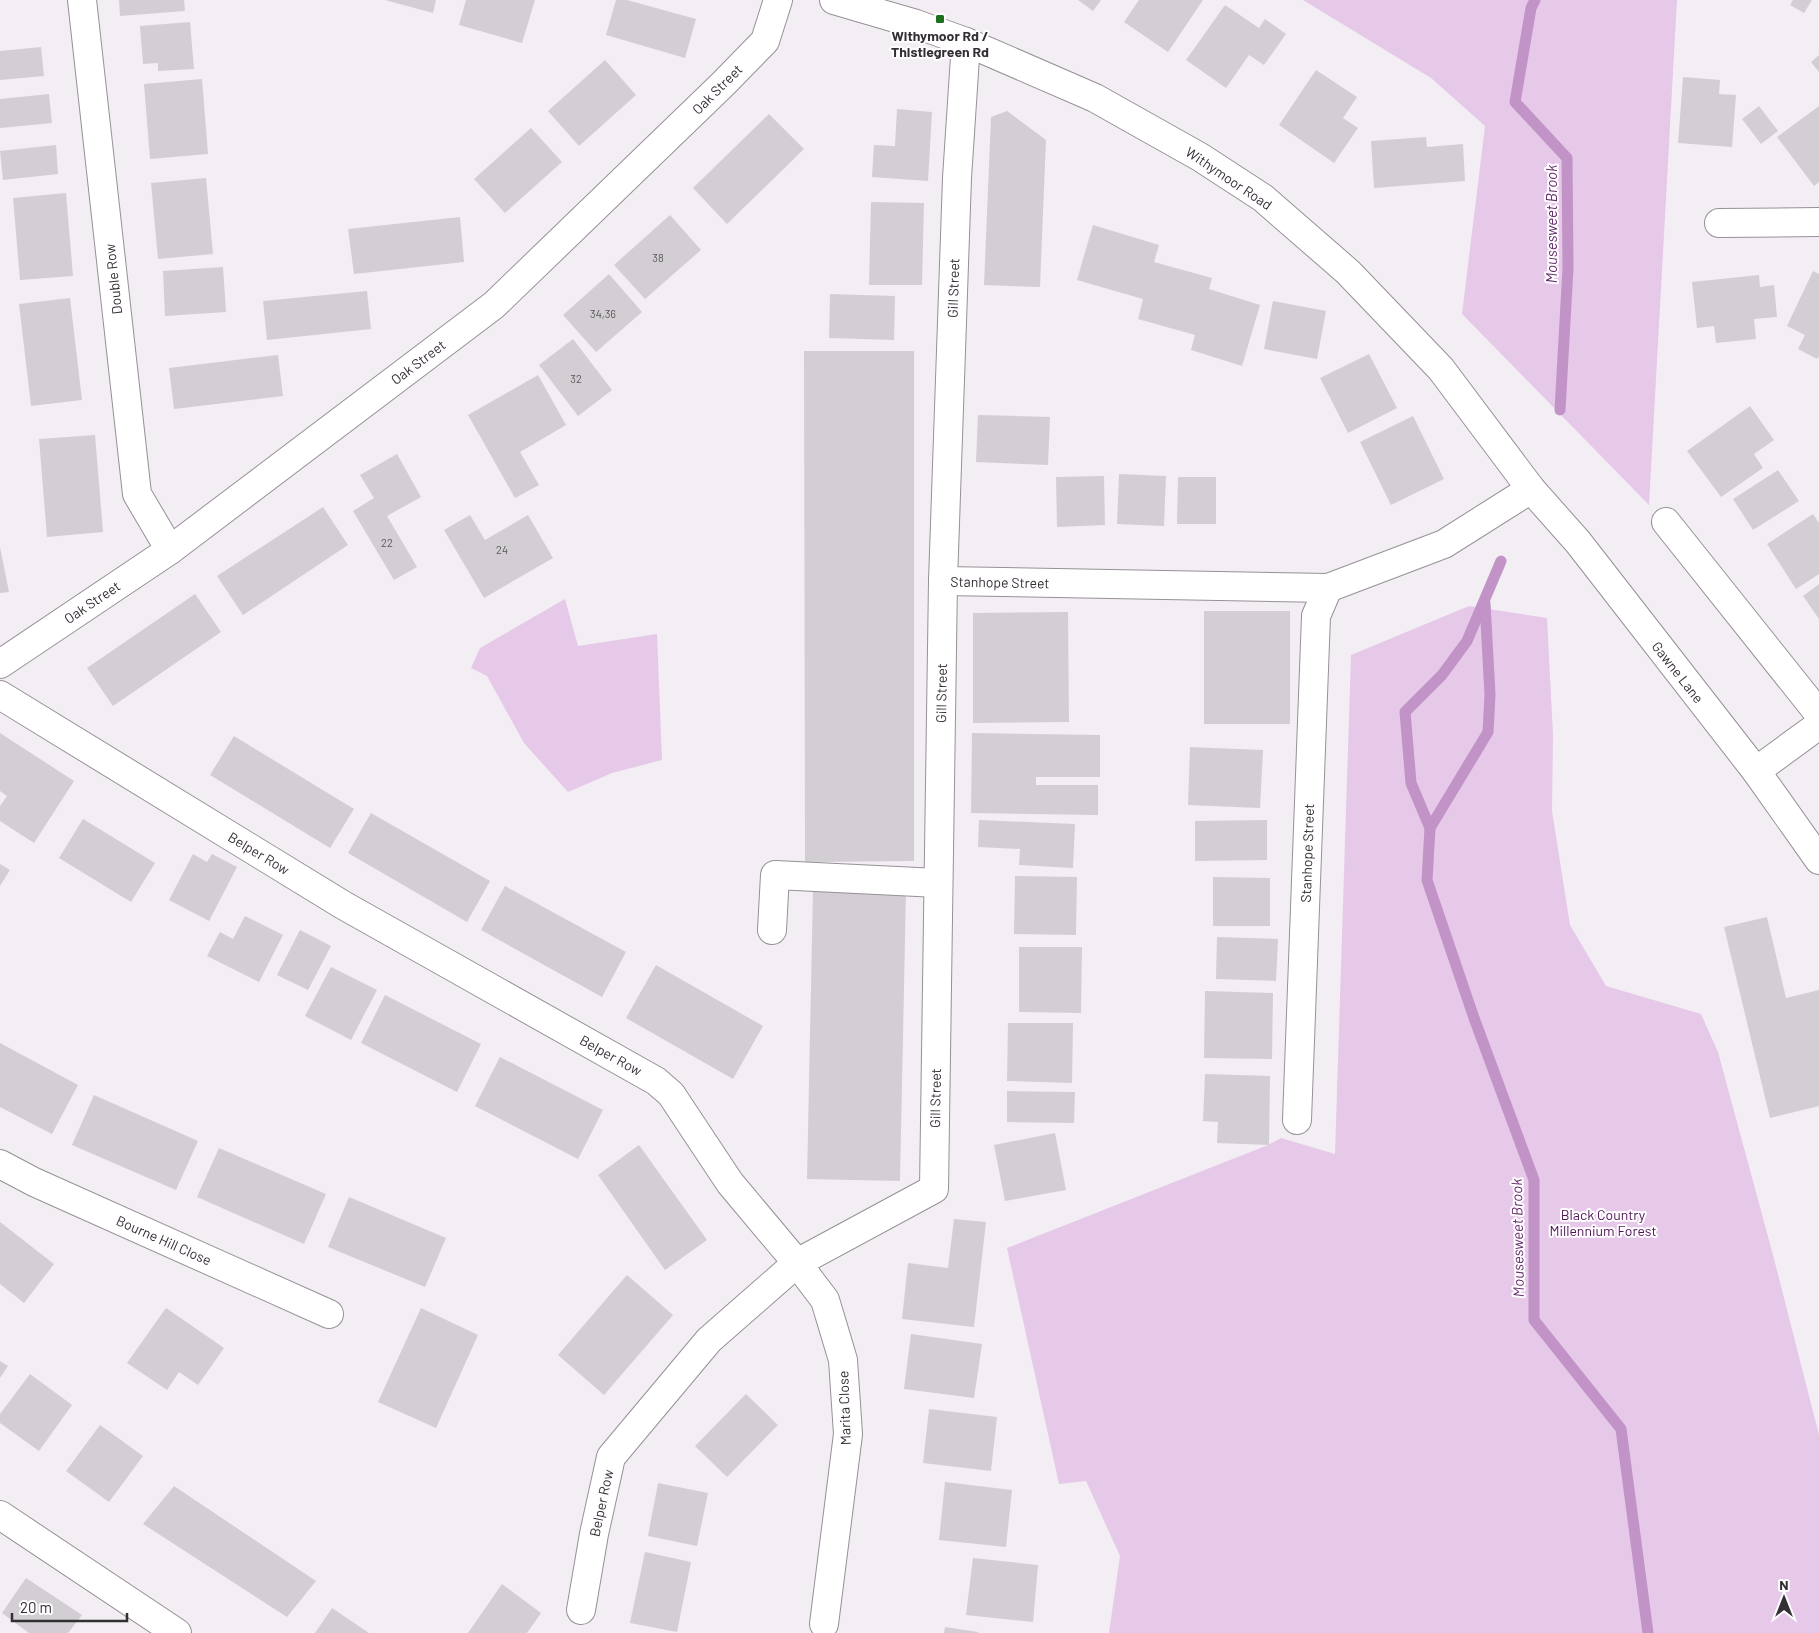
<svg xmlns="http://www.w3.org/2000/svg" width="1819" height="1633" viewBox="0 0 1819 1633" font-family="Barlow,sans-serif">
<rect width="100%" height="100%" fill="#f3eef4"/>
<!-- green -->
<g fill="#e6c8e9">
<polygon points="1303,0 1677,0 1649,505 1462,314 1485,126 1431,78"/>
<polygon points="565,599 578,646 657,634 662,760 612,773 568,792 524,743 487,676 471,668 480,648"/>
<polygon points="1469,606 1547,618 1553,735 1552,811 1570,925 1606,986 1701,1014 1718,1052 1773,1255 1819,1435 1819,1633 1109,1633 1120,1556 1086,1481 1059,1484 1007,1248 1268,1145 1281,1138 1335,1154 1351,655"/>
</g>
<g fill="none" stroke-linecap="round" stroke-linejoin="round">
<!-- stream -->
<g stroke="#c193c6" stroke-width="11">
<polyline points="1535,0 1531,8 1515,102 1567,158 1568,268 1560,410"/>
<polyline points="1501,561 1467,641 1442,675 1405,712 1411,783 1430,828 1427,880 1474,1018 1534,1180 1534,1320 1621,1429 1648,1633"/>
<polyline points="1430,828 1488,732 1490,695 1485,603"/>
</g>
</g>
<!-- building -->
<g fill="#d3ced4">
<polygon points="119,0 184,0 185,11 120,16"/>
<polygon points="385,0 436,0 433,13"/>
<polygon points="466,0 535,0 522,43 459,25"/>
<polygon points="616,0 627,0 696,19 685,58 606,35"/>
<polygon points="1078,0 1101,0 1093,11"/>
<polygon points="1139,0 1203,0 1168,52 1124,22"/>
<polygon points="1793,0 1812,0 1804,13 1790,5"/>
<polygon points="1225,5 1259,28 1265,19 1286,34 1264,65 1249,55 1226,88 1186,60"/>
<polygon points="190,22 194,69 158,71 158,63 143,64 140,26"/>
<polygon points="41,47 44,76 0,80 0,51"/>
<polygon points="1819,55 1819,72 1811,62"/>
<polygon points="605,60 636,95 579,146 548,111"/>
<polygon points="1316,70 1357,97 1343,118 1358,128 1334,163 1279,125"/>
<polygon points="1683,77 1720,80 1719,94 1736,95 1732,147 1678,143"/>
<polygon points="202,79 208,154 150,159 144,84"/>
<polygon points="49,94 52,123 0,128 0,99"/>
<polygon points="1759,106 1778,131 1761,144 1742,119"/>
<polygon points="1819,106 1819,182 1814,186 1777,137"/>
<polygon points="897,109 932,112 928,181 872,177 874,145 895,146"/>
<polygon points="1007,111 1046,140 1040,287 984,285 991,117"/>
<polygon points="769,114 804,149 727,224 693,188"/>
<polygon points="531,128 562,162 505,213 474,179"/>
<polygon points="1426,137 1427,147 1463,144 1465,181 1374,188 1371,141"/>
<polygon points="56,145 58,174 3,180 0,151"/>
<polygon points="206,178 213,254 158,259 151,183"/>
<polygon points="66,193 73,276 20,280 13,198"/>
<polygon points="871,202 924,203 922,285 869,285"/>
<polygon points="670,215 701,250 645,299 614,265"/>
<polygon points="460,217 464,262 354,274 348,229"/>
<polygon points="1093,225 1159,245 1154,262 1212,278 1209,289 1260,305 1242,366 1191,350 1195,335 1138,319 1143,299 1077,280"/>
<polygon points="223,267 226,312 165,316 163,271"/>
<polygon points="1813,271 1819,274 1819,356 1817,359 1798,349 1805,335 1787,326"/>
<polygon points="609,274 642,312 596,352 563,315"/>
<polygon points="1759,275 1760,287 1774,285 1777,317 1754,319 1756,339 1716,343 1714,326 1697,328 1692,282"/>
<polygon points="367,291 371,329 267,340 263,301"/>
<polygon points="830,294 895,296 894,340 829,338"/>
<polygon points="70,298 82,400 31,406 19,304"/>
<polygon points="1273,301 1326,311 1317,359 1264,349"/>
<polygon points="573,339 612,390 578,416 539,365"/>
<polygon points="804,351 914,351 914,861 805,862"/>
<polygon points="1369,354 1397,408 1348,433 1320,378"/>
<polygon points="278,355 283,396 174,409 169,368"/>
<polygon points="538,375 566,425 520,452 539,485 515,498 468,415"/>
<polygon points="1750,406 1774,440 1754,454 1763,468 1721,497 1687,451"/>
<polygon points="978,415 1050,417 1048,465 976,462"/>
<polygon points="1413,416 1444,479 1391,505 1360,442"/>
<polygon points="95,435 103,532 47,537 39,439"/>
<polygon points="397,454 421,497 387,516 417,567 394,580 353,511 374,498 360,475"/>
<polygon points="1778,470 1799,501 1753,530 1733,499"/>
<polygon points="1119,474 1166,476 1164,526 1117,524"/>
<polygon points="1104,476 1105,525 1057,527 1056,477"/>
<polygon points="1178,477 1216,477 1216,524 1177,524"/>
<polygon points="323,507 348,545 243,615 217,576"/>
<polygon points="1813,514 1819,523 1819,574 1796,589 1767,544"/>
<polygon points="470,515 485,540 528,515 553,558 484,598 444,530"/>
<polygon points="0,547 9,592 0,593"/>
<polygon points="1819,584 1819,619 1803,596"/>
<polygon points="195,594 221,632 113,706 87,668"/>
<rect x="1204" y="611" width="86" height="113"/>
<polygon points="1068,612 1069,722 973,723 973,613"/>
<polygon points="0,733 74,781 34,843 0,821 0,806 7,796 0,791"/>
<polygon points="972,733 1100,735 1100,777 1036,777 1036,785 1098,785 1098,815 971,813"/>
<polygon points="234,736 354,809 330,848 210,775"/>
<polygon points="1190,747 1263,750 1260,808 1188,805"/>
<polygon points="371,813 490,881 467,922 348,853"/>
<polygon points="83,819 155,863 131,902 59,858"/>
<polygon points="979,820 1075,824 1073,868 1019,865 1020,849 978,847"/>
<polygon points="1267,820 1267,860 1195,861 1195,821"/>
<polygon points="193,854 207,862 212,854 237,867 209,921 169,900"/>
<polygon points="0,864 10,870 0,886"/>
<polygon points="1015,876 1077,877 1076,935 1014,934"/>
<polygon points="1213,877 1270,878 1270,926 1213,926"/>
<polygon points="505,886 626,952 602,997 481,930"/>
<polygon points="813,889 906,891 900,1181 807,1179"/>
<polygon points="245,916 283,935 259,982 207,956 220,932 233,939"/>
<polygon points="1767,917 1786,998 1819,990 1819,1106 1770,1118 1724,927"/>
<polygon points="300,930 331,946 308,990 277,975"/>
<polygon points="1217,937 1278,939 1276,981 1216,979"/>
<polygon points="1019,947 1082,947 1081,1013 1019,1012"/>
<polygon points="656,965 763,1026 733,1079 626,1018"/>
<polygon points="331,967 377,990 351,1040 305,1016"/>
<polygon points="1205,991 1273,993 1272,1059 1204,1058"/>
<polygon points="385,995 481,1044 457,1092 361,1043"/>
<polygon points="1008,1023 1073,1023 1072,1083 1007,1081"/>
<polygon points="0,1043 78,1085 52,1134 0,1107"/>
<polygon points="500,1057 603,1110 578,1159 475,1106"/>
<polygon points="1205,1074 1270,1076 1269,1145 1217,1143 1218,1122 1203,1121"/>
<polygon points="1007,1091 1075,1092 1074,1123 1007,1122"/>
<polygon points="94,1095 198,1141 176,1190 72,1145"/>
<polygon points="1055,1133 1066,1190 1005,1201 994,1145"/>
<polygon points="639,1145 707,1240 665,1270 598,1175"/>
<polygon points="219,1148 326,1194 304,1244 197,1197"/>
<polygon points="349,1197 446,1238 425,1287 328,1247"/>
<polygon points="954,1219 986,1222 974,1327 902,1319 908,1263 948,1268"/>
<polygon points="0,1222 54,1264 24,1303 0,1284"/>
<polygon points="627,1275 673,1315 604,1395 558,1355"/>
<polygon points="166,1308 224,1348 198,1385 179,1372 167,1390 127,1363"/>
<polygon points="421,1308 478,1335 436,1428 378,1402"/>
<polygon points="911,1334 982,1344 974,1398 904,1389"/>
<polygon points="0,1361 8,1366 0,1378"/>
<polygon points="30,1374 72,1405 39,1451 0,1423 0,1414"/>
<polygon points="746,1394 778,1425 727,1477 695,1446"/>
<polygon points="929,1409 997,1417 991,1471 923,1463"/>
<polygon points="100,1425 143,1456 109,1502 66,1471"/>
<polygon points="945,1482 1012,1490 1006,1547 939,1540"/>
<polygon points="658,1483 708,1493 697,1546 648,1536"/>
<polygon points="174,1486 316,1581 287,1617 143,1524"/>
<polygon points="645,1552 691,1562 677,1632 630,1623"/>
<polygon points="973,1558 1038,1565 1033,1622 966,1615"/>
<polygon points="26,1578 82,1615 68,1633 29,1633 2,1613"/>
<polygon points="502,1584 541,1613 527,1633 468,1633"/>
<polygon points="332,1608 369,1633 315,1633"/>
<polygon points="945,1627 978,1632 978,1633 944,1633"/>
</g>
<g fill="none" stroke-linecap="round" stroke-linejoin="round">
<!-- minor casing -->
<g stroke="#969196" stroke-width="30">
<g id="minor">
<polyline points="82,0 137,494 170,550"/>
<polyline points="834,0 916,24 966,42 1095,98 1200,157 1263,198 1348,272 1441,369 1531,489 1578,542 1756,771 1819,860"/>
<polyline points="1719,223 1819,222"/>
<polyline points="1666,522 1819,714"/>
<polyline points="943,581 1328,588 1444,544 1531,489"/>
<polyline points="0,664 170,550 494,305 723,84 765,41 778,0"/>
<polyline points="0,695 343,905 656,1081 671,1094 730,1183 797,1263 709,1340 611,1457 594,1534 581,1610"/>
<polyline points="1756,771 1819,725"/>
<polyline points="772,930 775,875 938,883"/>
<polyline points="1297,1120 1316,616 1328,588"/>
<polyline points="0,1164 34,1182 329,1314"/>
<polyline points="0,1515 177,1633"/>
<polyline points="824,1624 848,1434 843,1360 825,1300 797,1263 934,1189 943,581 957,178 966,42"/>
</g>
</g>
<!-- minor -->
<use href="#minor" stroke="#fff" stroke-width="28"/>
</g>
<!-- markers -->
<rect fill="#1a701b" stroke="#fffdff" stroke-width="2" x="935" y="14" width="10" height="10" rx="2.5"/>
<g text-anchor="middle" dominant-baseline="central" stroke-width="4" stroke-linejoin="round" paint-order="stroke">
<!-- number labels -->
<g font-size="11" fill="#5a585a">
<text x="658" y="257">38</text>
<text x="603" y="313">34,36</text>
<text x="576" y="378">32</text>
<text x="387" y="542">22</text>
<text x="502" y="549">24</text>
</g>
<!-- poi labels -->
<g font-size="14" font-weight="bold" fill="#323032" stroke="#fffdff">
<text x="940" y="35">Withymoor Rd /<tspan x="940" dy="16">Thistlegreen Rd</tspan></text>
</g>
<!-- street labels -->
<g font-size="14" fill="#323032" stroke="#fffdff">
<text transform="translate(717 89) rotate(-45)">Oak Street</text>
<text transform="translate(1229 178) rotate(34)">Withymoor Road</text>
<text transform="translate(113 279) rotate(-96)">Double Row</text>
<text transform="translate(953 288) rotate(-88)">Gill Street</text>
<text transform="translate(418 362) rotate(-37)">Oak Street</text>
<text transform="translate(1000 582) rotate(1)">Stanhope Street</text>
<text transform="translate(92 602) rotate(-34)">Oak Street</text>
<text transform="translate(1678 672) rotate(52)">Gawne Lane</text>
<text transform="translate(941 693) rotate(-89)">Gill Street</text>
<text transform="translate(259 853) rotate(31)">Belper Row</text>
<text transform="translate(1307 853) rotate(-88)">Stanhope Street</text>
<text transform="translate(611 1055) rotate(29)">Belper Row</text>
<text transform="translate(935 1098) rotate(-89)">Gill Street</text>
<text transform="translate(164 1240) rotate(24)">Bourne Hill Close</text>
<text transform="translate(844 1408) rotate(-92)">Marita Close</text>
<text transform="translate(601 1503) rotate(-78)">Belper Row</text>
</g>
<!-- park labels -->
<g font-size="14" fill="#4d1554" stroke="#fffdff">
<text x="1603" y="1214">Black Country<tspan x="1603" dy="16">Millennium Forest</tspan></text>
</g>
<!-- water labels -->
<g font-size="15" font-style="italic" fill="#652d6c" stroke="#fffdff">
<text transform="translate(1551 224) rotate(-90)">Mousesweet Brook</text>
<text transform="translate(1517 1238) rotate(-91)">Mousesweet Brook</text>
</g>
</g>
<!-- north arrow -->
<g transform="translate(1784 1598)" stroke="#fffdff" stroke-width="4" paint-order="stroke">
<path d="M0-4L9 19L0 12L-9 19Z" fill="#323032"/>
<text y="-8" font-size="14" font-weight="bold" text-anchor="middle" fill="#323032">N</text>
</g>
<!-- scale -->
<path d="M12 1613v8h115v-8" fill="none" stroke="#323032" stroke-width="2.5"/>
<text x="20" y="1613" font-size="15" fill="#323032" stroke="#fffdff" stroke-width="4" paint-order="stroke">20 m</text>
</svg>
